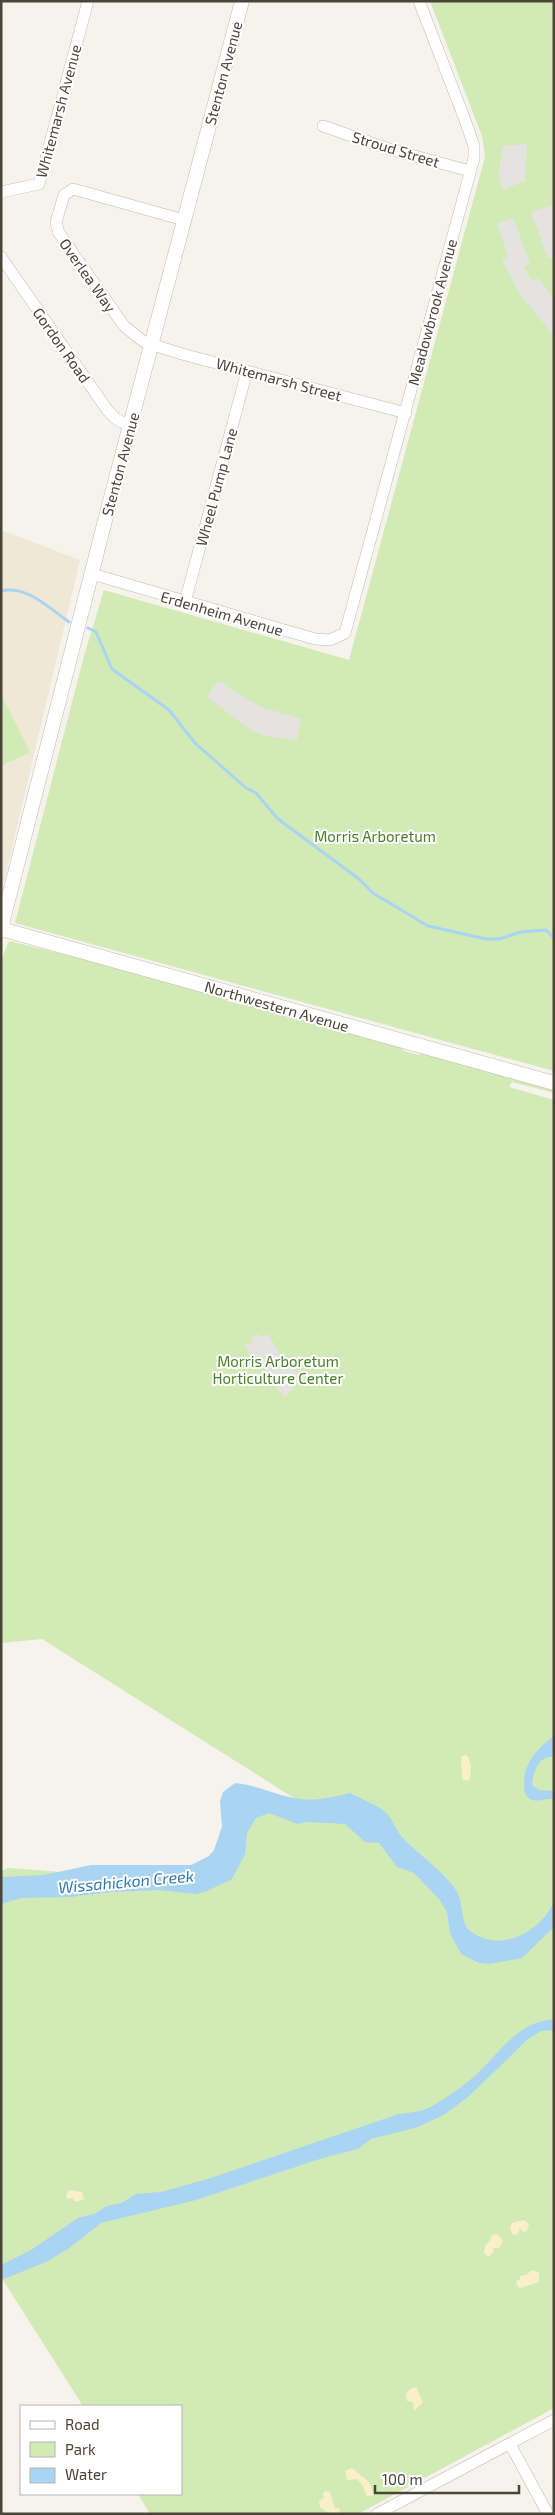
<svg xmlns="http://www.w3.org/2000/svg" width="555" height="2515" viewBox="0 0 555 2515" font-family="'Exo 2',sans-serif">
<rect width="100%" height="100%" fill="#f6f3ec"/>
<!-- education -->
<polygon fill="#efe8d6" points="1,530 80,560 1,894"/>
<!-- green -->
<g fill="#d2eab5">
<polygon points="430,1 554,1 554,1071 15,923 84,656 104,590 349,660 485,157 482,136"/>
<polygon points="1,694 30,752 1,766"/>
<polygon points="9,941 132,971 209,993 230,1002 276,1012 401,1047 404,1051 419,1055 422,1053 554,1090 554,1093 512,1082 509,1087 554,1100 554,2408 358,2514 150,2514 138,2494 181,2494 181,2406 83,2406 1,2277 1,1871 8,1868 206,1883 227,1861 220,1832 233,1802 335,1824 42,1639 1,1643 1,961"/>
</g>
<!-- sand -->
<g fill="#f9efc9">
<polygon points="465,1755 468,1756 471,1767 470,1779 468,1781 462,1779 461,1756"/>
<polygon points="68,2190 82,2192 84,2199 76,2202 72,2198 68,2199 66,2196"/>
<polygon points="524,2220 529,2224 527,2231 523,2232 520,2228 518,2234 513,2235 510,2229 512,2223"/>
<polygon points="497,2234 503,2241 499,2248 493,2248 494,2252 488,2257 484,2253 485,2245 489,2242 492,2235"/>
<polygon points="532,2270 539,2272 539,2282 521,2288 518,2287 516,2281 520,2279 520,2276 526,2275"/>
<polygon points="416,2387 423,2402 414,2411 413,2402 407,2401 406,2394 410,2389"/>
<polygon points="352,2468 369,2482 374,2495 367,2497 363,2486 357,2479 347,2480 345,2471"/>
<polygon points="325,2491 330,2492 335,2508 340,2509 339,2514 329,2514 320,2507 319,2501 324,2498 323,2494"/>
</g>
<!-- parking -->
<g fill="#e5e3e0">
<polygon points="527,144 525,181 502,190 499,173 503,146"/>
<polygon points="554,205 554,256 548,259 531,212"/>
<polygon points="513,218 530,263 524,268 532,281 539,278 554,299 554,336 519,293 502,260 508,256 497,223"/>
<polygon points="218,681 261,707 301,719 297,740 265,736 252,731 207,697"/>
<polygon points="258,1334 262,1337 268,1334 285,1361 302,1378 285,1397 263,1374 268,1368 266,1366 260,1370 245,1345 252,1342 251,1337"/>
</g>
<!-- water -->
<g fill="#a9d4f2">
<path d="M554 1736V1757C539 1755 533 1772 532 1785L539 1790 554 1791V1799C546 1798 538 1803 530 1799 525 1796 524 1791 524 1785 524 1763 536 1749 554 1736Z"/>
<path d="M235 1783C258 1785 277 1796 300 1799 317 1801 334 1797 350 1793 361 1799 375 1804 384 1811 392 1817 395 1829 401 1836 416 1853 449 1875 458 1894 463 1904 461 1922 469 1930 498 1955 542 1932 554 1901V1927L522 1958 489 1964 479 1963 461 1954 450 1933 447 1912 439 1899 414 1873 397 1867 379 1843 365 1842 345 1824 307 1822 298 1824 269 1813 256 1818 247 1833 245 1854 232 1879 207 1891 196 1894 158 1890 111 1892 70 1897 21 1898 1 1904V1877L44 1875 91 1865H191L209 1856 214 1850 222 1827 220 1801 223 1792Z"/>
<path d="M554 2019V2030L541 2031 528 2039 468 2097 445 2114 418 2127 371 2139 358 2149 326 2157 196 2200 101 2223 68 2249 44 2263 1 2280V2265L31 2250 78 2218 94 2214 107 2206 122 2203 136 2194 161 2192 211 2178 399 2114C408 2113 417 2112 426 2109 440 2103 466 2084 477 2074 501 2051 518 2022 554 2019Z"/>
</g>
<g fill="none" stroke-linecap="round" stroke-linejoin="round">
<!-- stream -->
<g stroke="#a9d4f2" stroke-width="3">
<path d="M1 591C27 585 49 608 69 622"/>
<polyline points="88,628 96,632 112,669 169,710 195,743 246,788 256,793 278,819 359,879 373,893 428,926 486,939 499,939 521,932 546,930 554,938"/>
</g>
<!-- minor casing -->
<g stroke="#c2bbae" stroke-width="12">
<g id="minor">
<polyline points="323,126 389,149 470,171"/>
<polyline points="1,192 39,184 88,1"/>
<polyline points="184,220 73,189 64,195 56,222 59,233 124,326 144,342 182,354 406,413"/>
<polyline points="1,257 108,411 116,419 130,426"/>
<polyline points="92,574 315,639 330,640 345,633 474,158 474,146 465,120 419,1"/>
<polyline points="185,602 247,371"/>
<polyline points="510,2444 548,2514"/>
<polyline points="377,2514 554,2420"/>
</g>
</g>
<!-- tertiary casing -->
<g stroke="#c2bbae" stroke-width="15">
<g id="tertiary">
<polyline points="1,928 109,505 242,1"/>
<polyline points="1,929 554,1083"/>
</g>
</g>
<!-- minor -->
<use href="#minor" stroke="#fff" stroke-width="11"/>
<!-- tertiary -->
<use href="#tertiary" stroke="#fff" stroke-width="14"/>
</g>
<g text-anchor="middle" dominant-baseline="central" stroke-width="4" stroke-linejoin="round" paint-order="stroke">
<!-- street labels -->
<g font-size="15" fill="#4b4439" stroke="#fff">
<text transform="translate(223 73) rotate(-75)">Stenton Avenue</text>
<text transform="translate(58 111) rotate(-75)">Whitemarsh Avenue</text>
<text transform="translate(396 149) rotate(17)">Stroud Street</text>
<text transform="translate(88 275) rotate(55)">Overlea Way</text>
<text transform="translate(432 312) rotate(-75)">Meadowbrook Avenue</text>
<text transform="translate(62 345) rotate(55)">Gordon Road</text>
<text transform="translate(279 379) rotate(15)">Whitemarsh Street</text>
<text transform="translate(120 464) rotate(-75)">Stenton Avenue</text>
<text transform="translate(216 487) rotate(-75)">Wheel Pump Lane</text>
<text transform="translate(222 613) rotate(16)">Erdenheim Avenue</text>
<text transform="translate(277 1006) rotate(16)">Northwestern Avenue</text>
</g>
<!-- park labels -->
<g font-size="15" fill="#4a7f2a" stroke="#fff">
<text x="375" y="836">Morris Arboretum</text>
<text x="278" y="1361">Morris Arboretum<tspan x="278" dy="17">Horticulture Center</tspan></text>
</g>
<!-- water labels -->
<g font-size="16" font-style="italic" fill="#2e7ab2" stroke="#fff">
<text transform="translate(126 1881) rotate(-5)">Wissahickon Creek</text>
</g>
</g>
<!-- border -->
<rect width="555" height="2515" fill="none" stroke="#4b4439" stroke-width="5"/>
<!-- legend -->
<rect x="20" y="2405" width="162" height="90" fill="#ffffff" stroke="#b7b4b0"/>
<rect x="30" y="2421" width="25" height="8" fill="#ffffff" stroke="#b7b4b0"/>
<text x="65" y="2430" font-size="15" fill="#4b4439">Road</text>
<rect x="30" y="2442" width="25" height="15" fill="#d2eab5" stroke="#b7b4b0"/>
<text x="65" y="2455" font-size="15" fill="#4b4439">Park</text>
<rect x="30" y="2468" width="25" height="15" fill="#a9d4f2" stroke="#b7b4b0"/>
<text x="65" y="2480" font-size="15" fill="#4b4439">Water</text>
<!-- scale -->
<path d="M375 2485v8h144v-8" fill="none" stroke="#4b4439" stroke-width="2.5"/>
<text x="382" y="2485" font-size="15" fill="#4b4439" stroke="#ffffff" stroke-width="4" paint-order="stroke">100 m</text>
</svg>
